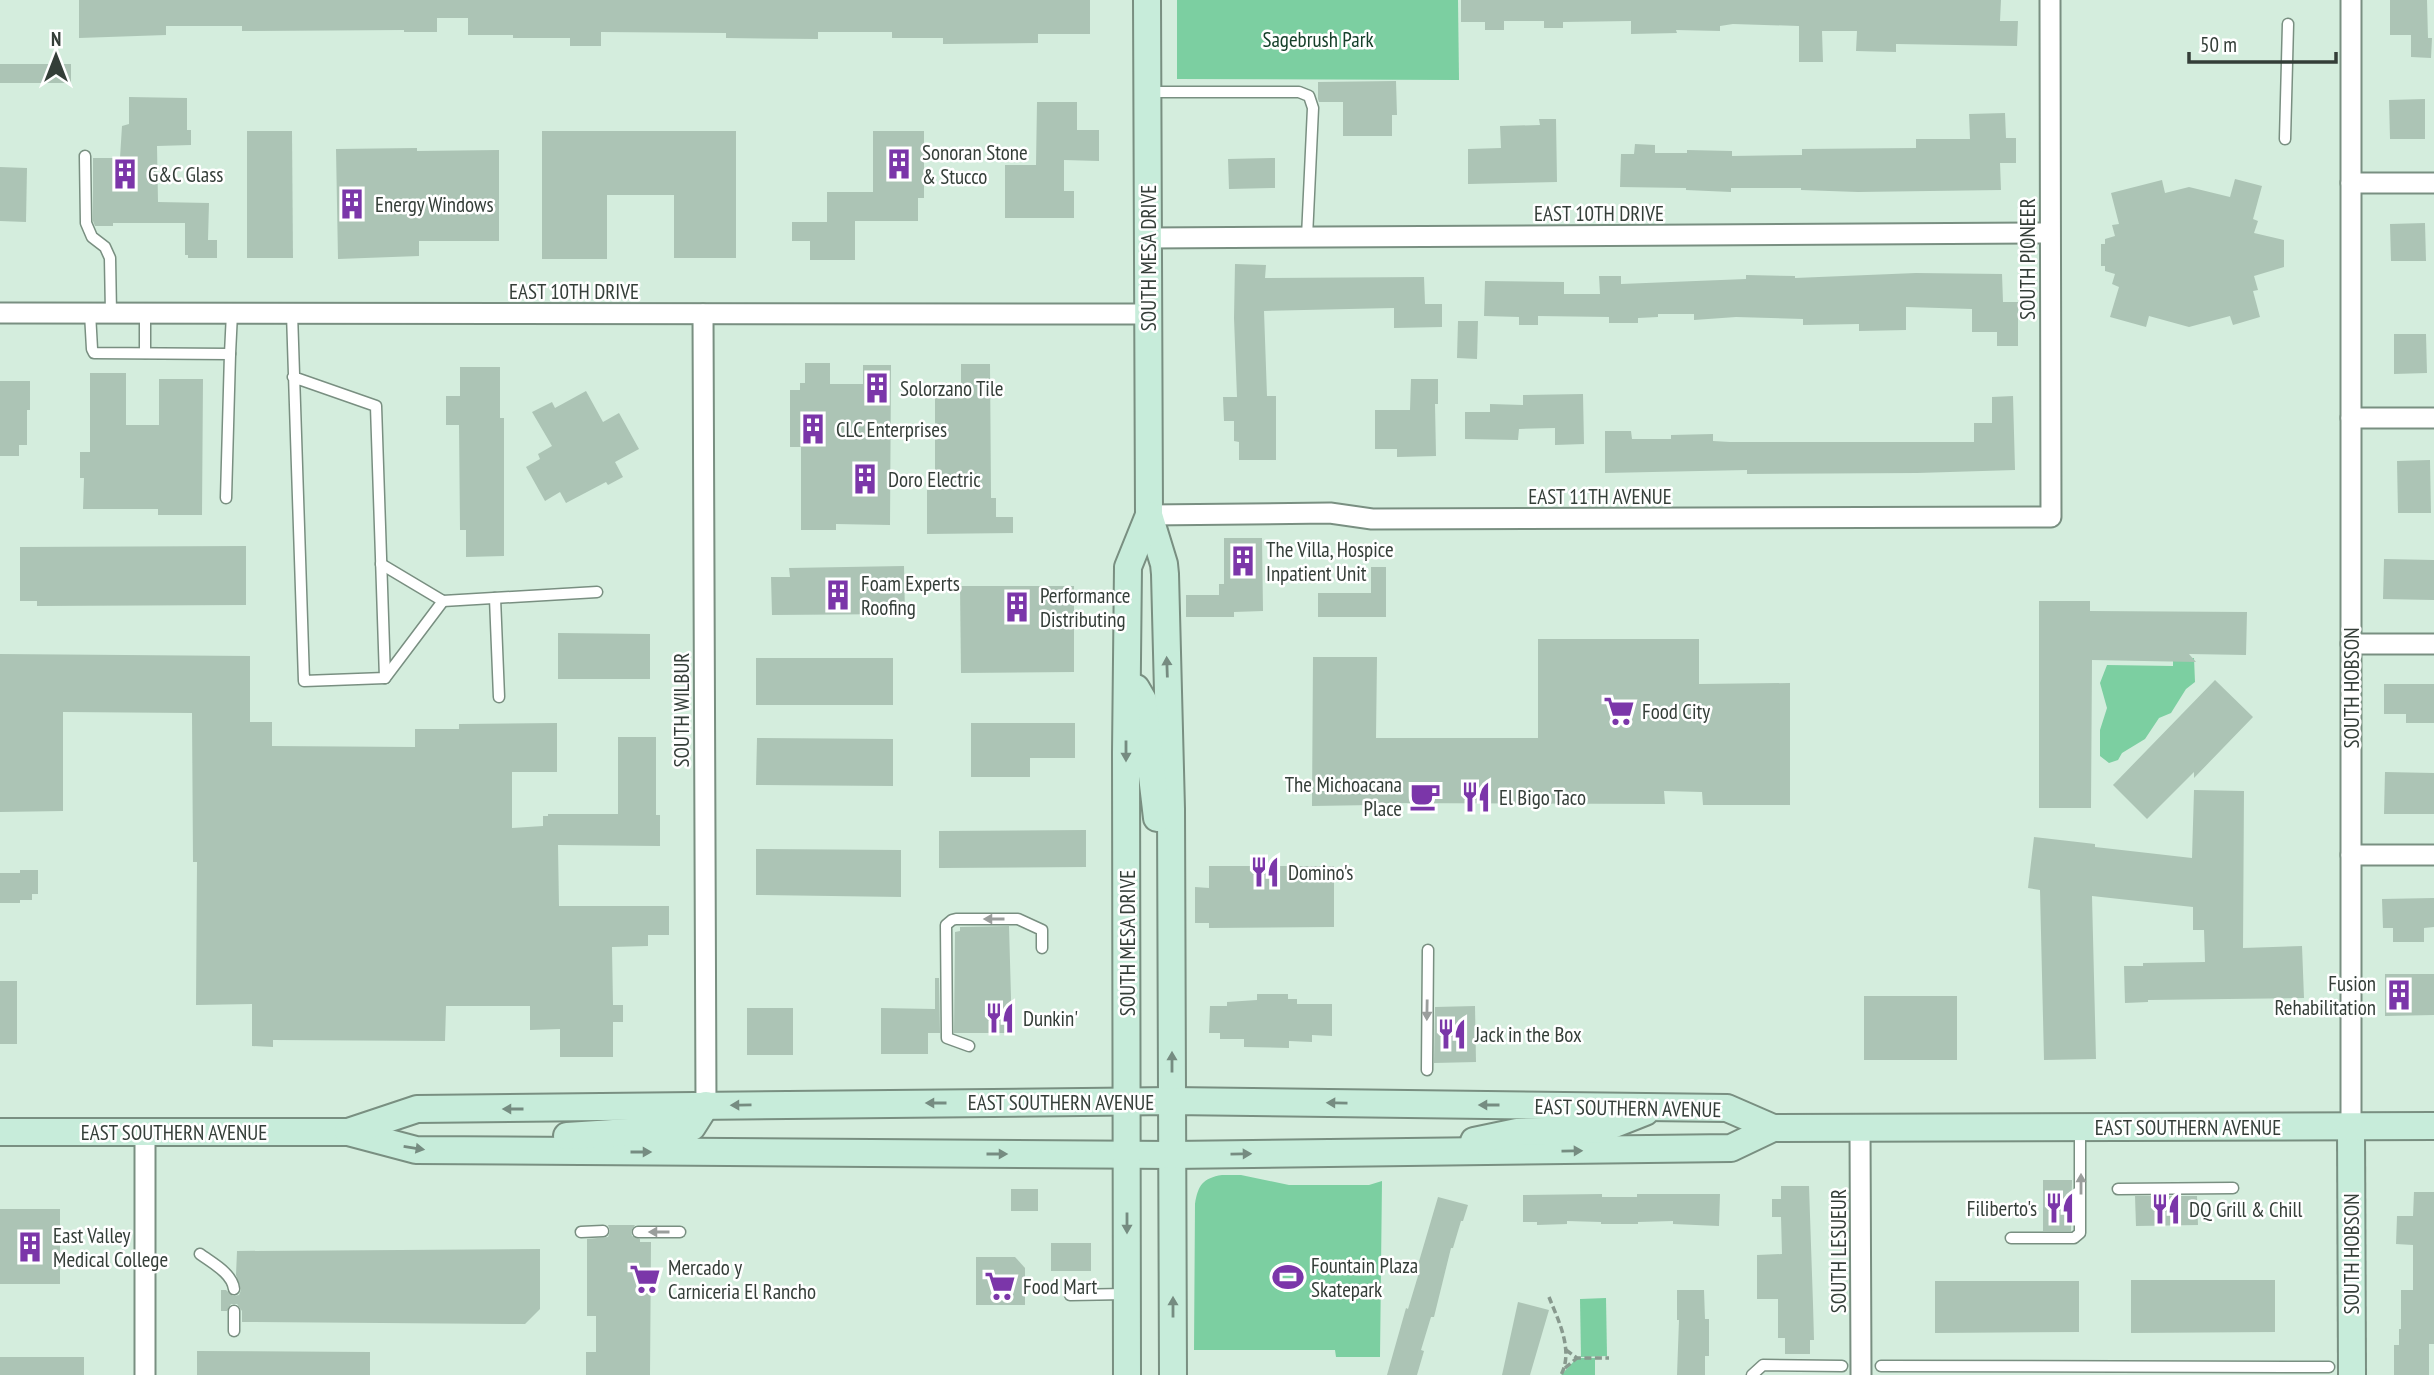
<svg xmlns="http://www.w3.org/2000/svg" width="2434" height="1375" viewBox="0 0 2434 1375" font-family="'PT Sans Narrow',sans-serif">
<rect width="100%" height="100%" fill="#d4eddd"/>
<!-- green -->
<g fill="#7ccfa1">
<polygon points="1177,0 1458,0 1459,80 1177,79"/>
<polygon points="2194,658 2195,682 2186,689 2171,713 2159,718 2145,739 2122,753 2118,760 2109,763 2100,756 2100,730 2107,708 2100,683 2107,665 2173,666 2173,659"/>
<path d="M1222 1175H1241L1289 1185H1369L1382 1181 1380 1357H1336L1335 1350H1194L1195 1204C1198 1185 1203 1178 1222 1175Z"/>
<polygon points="1606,1298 1607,1356 1581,1357 1580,1299"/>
<polygon points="1577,1358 1595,1358 1595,1375 1561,1375"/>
</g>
<!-- building -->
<g fill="#acc4b5">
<polygon points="79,0 1090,0 1090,34 1038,34 1038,43 943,44 943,38 892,38 892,32 818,32 818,39 726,38 726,33 601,32 601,46 570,46 570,38 513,38 513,35 468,35 468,18 437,18 437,32 404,32 404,30 242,31 242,26 166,26 166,35 79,38"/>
<polygon points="1461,0 2001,0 2000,21 2018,21 2017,46 1896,44 1896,52 1856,51 1857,31 1822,31 1823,62 1799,62 1799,26 1733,24 1720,26 1720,31 1676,30 1677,33 1631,34 1631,21 1563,22 1563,28 1544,28 1544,21 1504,21 1504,30 1485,30 1485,22 1461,22"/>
<polygon points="2390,0 2427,0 2428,38 2432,38 2431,58 2411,57 2411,35 2390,35"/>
<rect x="0" y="64" width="71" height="19"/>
<polygon points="1396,81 1397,115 1392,115 1392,136 1343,136 1343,102 1319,102 1318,99 1318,82"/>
<polygon points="129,97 187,98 187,130 191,130 191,145 157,146 158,202 209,203 208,240 217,240 217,258 188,258 188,255 185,255 185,223 113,223 113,226 95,226 93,221 93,158 120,158 122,126 129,124"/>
<polygon points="2425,99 2425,139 2390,139 2389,100"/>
<polygon points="1037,102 1077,102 1077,130 1099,130 1099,161 1064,160 1064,191 1074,191 1074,218 1005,218 1005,165 1036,165"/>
<polygon points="2005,113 2006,138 2016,138 2016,163 2000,163 2001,190 1858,192 1801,190 1801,188 1731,188 1731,192 1686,190 1686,188 1620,187 1621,154 1634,154 1635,144 1655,145 1655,153 1687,153 1687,150 1732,151 1732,156 1802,155 1802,149 1916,148 1916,139 1970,139 1969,114"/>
<polygon points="1539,119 1556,119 1557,182 1468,184 1468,149 1501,148 1500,126 1540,125"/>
<polygon points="247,131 292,131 293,258 247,258"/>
<polygon points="542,131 736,131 736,258 674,258 674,195 607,195 607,259 542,259"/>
<polygon points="873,131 924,131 924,198 918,198 918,221 855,221 855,260 810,260 810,241 792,241 792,222 827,222 827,192 873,192"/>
<polygon points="417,148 417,151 499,150 499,241 419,241 419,256 338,259 336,149"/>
<polygon points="1275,158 1275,188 1229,189 1228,159"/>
<polygon points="0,167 27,168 26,222 0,221"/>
<polygon points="2235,179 2262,186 2253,219 2258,221 2254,233 2284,240 2284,267 2254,276 2258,290 2253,291 2260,317 2233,325 2230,316 2189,327 2149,316 2146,327 2110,317 2119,287 2112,284 2115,274 2105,271 2105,266 2101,266 2101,244 2105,244 2105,239 2115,236 2112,225 2119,224 2111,193 2162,180 2165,193 2189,187 2230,197"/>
<polygon points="2425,223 2426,261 2391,261 2390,224"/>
<polygon points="1235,264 1266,265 1265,278 1424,277 1425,304 1442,304 1442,327 1394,328 1394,308 1264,311 1267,396 1276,396 1276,460 1239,460 1239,442 1234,441 1234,421 1224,421 1223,397 1237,397 1234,318"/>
<polygon points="1916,273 2002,274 2003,302 2018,302 2018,346 1997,346 1997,332 1972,332 1972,309 1906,307 1906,330 1859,331 1859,324 1803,325 1803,319 1736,317 1694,320 1694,314 1658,314 1658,317 1638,318 1638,323 1609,323 1609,317 1538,316 1538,325 1519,325 1519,317 1484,316 1485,281 1564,282 1564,294 1600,294 1599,276 1621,276 1621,284 1746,279 1746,275 1795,276 1795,278"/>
<polygon points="1458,321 1478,321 1477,359 1457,358"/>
<polygon points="2394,334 2426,334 2427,373 2394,374"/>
<polygon points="805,363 830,363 830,384 863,384 863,365 891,365 890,525 836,524 836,530 801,530 801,447 790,447 790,390 800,390 800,383 805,383"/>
<polygon points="961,364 990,364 991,498 996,498 996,517 1013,517 1013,533 927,534 927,490 935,490 935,397 961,397"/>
<polygon points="460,367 500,367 500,418 504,418 504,556 466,557 466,530 460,530 459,425 446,425 446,396 460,396"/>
<polygon points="90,373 126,373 126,425 159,425 159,379 203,379 202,515 158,515 158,509 83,509 84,478 80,478 80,452 90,452"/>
<polygon points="1411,379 1438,379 1438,404 1435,404 1436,456 1397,457 1397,449 1375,449 1375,410 1410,410"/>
<polygon points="0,381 30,381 30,410 27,410 27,445 19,445 19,456 0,456"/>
<polygon points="586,391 603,422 619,413 639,449 615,462 623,477 608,485 606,482 566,503 560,492 545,501 526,467 540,459 538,454 552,446 532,412 552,402 555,408"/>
<polygon points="1583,394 1584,444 1555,445 1555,428 1519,429 1518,440 1465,439 1465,412 1490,412 1490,404 1523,405 1523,395"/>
<polygon points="2013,396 2015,470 1917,473 1747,474 1747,470 1605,473 1605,431 1631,431 1632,439 1671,439 1671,435 1713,434 1713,441 1730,442 1974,442 1974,423 1992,423 1992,397"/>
<polygon points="2430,460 2431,513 2398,513 2397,461"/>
<polygon points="1224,538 1262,538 1263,611 1234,612 1234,617 1186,617 1186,595 1219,595 1219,584 1224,584"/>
<polygon points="246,546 246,605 37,606 37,601 20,601 20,547"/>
<polygon points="2384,559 2434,560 2434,600 2383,599"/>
<polygon points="904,566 905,614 772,615 771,577 790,577 789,568"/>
<polygon points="1371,567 1386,567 1386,617 1318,617 1318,593 1371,593"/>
<polygon points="960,586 1074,586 1074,672 961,673"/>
<polygon points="2039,601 2090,601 2090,611 2247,612 2246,655 2189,654 2196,662 2092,660 2091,808 2039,808"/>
<polygon points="558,633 650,634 650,679 558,679"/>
<polygon points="1538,639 1699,639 1699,684 1790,683 1790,805 1703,805 1702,792 1664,791 1665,804 1374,803 1374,805 1312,806 1313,657 1377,657 1376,738 1538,738"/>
<polygon points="0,654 250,656 250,722 272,722 272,746 415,747 415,729 459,729 459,724 557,723 557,772 512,772 512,828 543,826 543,816 548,816 548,814 618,814 618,737 656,737 656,815 660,815 660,846 558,845 559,906 669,906 669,935 648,935 648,946 612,947 613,1005 623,1005 623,1022 613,1022 613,1057 560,1057 560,1029 530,1030 530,1006 446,1006 445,1041 273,1040 273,1047 252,1046 252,1004 196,1005 197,862 193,862 192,713 63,712 63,811 0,812"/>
<rect x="756" y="658" width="137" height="47"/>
<polygon points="2215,680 2253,717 2194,778 2194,772 2147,819 2113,785"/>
<polygon points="2384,684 2434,684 2434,723 2406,723 2406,714 2384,714"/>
<polygon points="971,723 1075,723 1075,758 1030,758 1030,777 971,777"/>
<polygon points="757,738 893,739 893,786 756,785"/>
<polygon points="2385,772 2434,773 2434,814 2384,814"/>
<polygon points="2194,790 2244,791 2243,948 2302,946 2304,998 2148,1000 2148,1002 2125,1003 2124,966 2143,966 2143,963 2205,962 2204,930 2193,930 2193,907 2092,896 2096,1059 2044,1060 2040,890 2028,888 2034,837 2095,844 2095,847 2192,858"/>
<polygon points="1086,830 1086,867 939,868 939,831"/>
<polygon points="756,849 901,850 901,897 756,895"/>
<polygon points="1209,866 1334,866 1334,927 1209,928 1209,923 1195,923 1195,887 1209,888"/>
<polygon points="20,870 38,870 38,894 32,894 32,900 20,900 20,903 0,903 0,873 20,873"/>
<polygon points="2434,898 2434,927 2424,928 2424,942 2393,942 2393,928 2383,928 2382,899"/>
<polygon points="1009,926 1012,1033 954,1033 955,932 960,931 960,927"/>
<polygon points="2385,974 2434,974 2434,1015 2385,1016"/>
<polygon points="935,978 939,978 940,1033 928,1033 928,1054 881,1054 881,1008 935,1009"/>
<rect x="0" y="981" width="17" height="63"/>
<polygon points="1257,994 1288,994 1288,999 1297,999 1297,1004 1332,1004 1332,1036 1312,1035 1312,1042 1289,1041 1289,1048 1244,1047 1244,1039 1220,1039 1220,1033 1209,1033 1210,1006 1227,1006 1227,1002 1257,1000"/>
<rect x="1864" y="996" width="93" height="64"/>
<polygon points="1475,1006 1476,1062 1434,1063 1435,1007"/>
<rect x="747" y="1008" width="46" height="47"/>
<polygon points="2043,1180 2072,1180 2071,1231 2043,1231"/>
<polygon points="1781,1186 1809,1186 1813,1304 1814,1340 1810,1340 1810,1354 1785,1354 1785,1338 1778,1338 1778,1299 1757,1299 1757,1255 1782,1254 1781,1217 1772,1217 1772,1199 1781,1199"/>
<rect x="1011" y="1189" width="27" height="22"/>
<polygon points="2414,1192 2434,1192 2434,1344 2429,1344 2429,1375 2394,1375 2394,1345 2399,1345 2399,1329 2401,1329 2401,1290 2413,1290 2413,1245 2396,1244 2397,1216 2413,1216"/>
<polygon points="1602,1194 1602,1197 1637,1197 1637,1194 1720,1194 1719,1226 1673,1224 1673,1221 1638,1222 1638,1224 1601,1224 1601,1222 1567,1221 1567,1224 1537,1225 1537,1222 1523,1222 1523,1195"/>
<polygon points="2135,1196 2197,1196 2198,1225 2136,1226"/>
<polygon points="1438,1197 1468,1205 1463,1221 1461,1221 1453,1248 1451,1248 1434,1317 1431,1317 1421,1350 1424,1351 1417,1375 1387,1375 1406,1308 1408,1309 1418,1276 1415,1275"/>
<rect x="0" y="1209" width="60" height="75"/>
<polygon points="608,1225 635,1225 631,1231 632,1236 640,1239 640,1242 651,1242 650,1375 586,1375 586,1352 596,1352 596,1316 587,1316 587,1239 608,1237 610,1231"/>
<rect x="1051" y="1243" width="40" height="28"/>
<polygon points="540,1249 540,1309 525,1324 242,1322 242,1311 237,1304 231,1304 227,1311 221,1311 221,1290 226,1290 233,1296 239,1295 241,1290 236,1275 237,1251"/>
<polygon points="976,1257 1015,1257 1025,1268 1025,1305 976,1305"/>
<polygon points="2131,1280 2275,1280 2275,1332 2131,1333"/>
<polygon points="1935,1281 2079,1281 2079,1332 1935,1333"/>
<polygon points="1677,1290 1704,1290 1705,1319 1709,1319 1709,1356 1705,1356 1705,1375 1677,1375 1679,1320 1677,1320"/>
<polygon points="1518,1302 1549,1310 1530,1375 1502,1375"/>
<polygon points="197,1351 370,1352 370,1375 197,1375"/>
<rect x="0" y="1357" width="84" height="18"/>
</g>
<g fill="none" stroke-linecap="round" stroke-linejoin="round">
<!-- lane casing -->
<g stroke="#798f81" stroke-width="13">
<g id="lane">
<polyline points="1148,92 1299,92 1309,96 1313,108 1307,237"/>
<polyline points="2285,139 2288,24"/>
<polyline points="85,156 86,223 92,237 105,247 110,258 111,313"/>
<polyline points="90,313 92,349 94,353 230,354 226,498"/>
<polyline points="145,313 145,353"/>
<polyline points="292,313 304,681 385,678 376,406 293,377"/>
<polyline points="230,354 232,313"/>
<polyline points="381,564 443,601 597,592"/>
<polyline points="495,598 499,697"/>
<polyline points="385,678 443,601"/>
<polyline points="969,1046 947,1038 946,925 952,920 956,919 1018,919 1042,930 1042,948"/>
<polyline points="1427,1070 1428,950"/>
<polyline points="2118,1189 2233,1188"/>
<polyline points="581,1232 603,1231"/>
<polyline points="638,1232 680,1232"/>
<polyline points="2011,1238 2074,1238 2080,1233 2080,1128"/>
<path d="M200 1254C212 1263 232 1273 234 1289"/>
<polyline points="1070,1295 1125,1294"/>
<polyline points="234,1311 234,1331"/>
<polyline points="1881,1366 2329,1367"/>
<polyline points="1752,1375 1763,1365 1842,1366"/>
</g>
</g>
<!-- street casing -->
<g stroke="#798f81" stroke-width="23">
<g id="street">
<polyline points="2351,0 2351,1128"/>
<polyline points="2351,183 2434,183"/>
<polyline points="1148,238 2049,233"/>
<polyline points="0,313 1148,314"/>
<polyline points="703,314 706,1105"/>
<polyline points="2351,418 2434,418"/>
<polyline points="1149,515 1330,513 1372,519 2051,517 2050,0"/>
<polyline points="2351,644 2434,644"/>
<polyline points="2351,855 2434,855"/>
<polyline points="1860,1128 1861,1375"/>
<polyline points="145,1375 145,1131"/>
</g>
</g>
<!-- secondary casing -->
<g stroke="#798f81" stroke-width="30">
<g id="secondary">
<polyline points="1147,0 1149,515 1164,564 1165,574 1171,809 1173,1375"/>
<polyline points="1136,688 1143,700 1157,818"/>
<polyline points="2351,1128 2352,1375"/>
<polyline points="0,1132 348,1132 416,1150 1173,1155 1731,1148 1773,1128"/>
<polyline points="348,1132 417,1109 1172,1101 1727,1108 1773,1128 2434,1126"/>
<polyline points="567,1136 629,1132 673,1132 692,1127 706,1105"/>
<polyline points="1474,1141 1517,1132 1602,1129 1645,1112"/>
<polyline points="1127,1375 1126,752 1128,567 1149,515"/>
</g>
</g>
<!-- path -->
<g stroke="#88998e" stroke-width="3.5" stroke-dasharray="7 3.5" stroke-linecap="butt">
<path d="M1549 1297C1558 1320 1574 1350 1561 1375"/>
<polyline points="1566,1350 1577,1358 1609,1358"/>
<polyline points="1565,1368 1577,1358"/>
</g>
<!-- lane -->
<use href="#lane" stroke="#fff" stroke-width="10"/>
<!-- street -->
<use href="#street" stroke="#fff" stroke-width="19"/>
<!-- secondary -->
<use href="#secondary" stroke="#c7ecda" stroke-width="26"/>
</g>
<!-- one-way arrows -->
<defs><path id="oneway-solid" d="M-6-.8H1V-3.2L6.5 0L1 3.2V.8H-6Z" transform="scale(1.75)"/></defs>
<g fill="#768c81">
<use href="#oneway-solid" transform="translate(1167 667) rotate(-92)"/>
<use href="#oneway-solid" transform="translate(1126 751) rotate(90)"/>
<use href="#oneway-solid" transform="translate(1172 1062) rotate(-90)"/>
<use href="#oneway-solid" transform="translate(936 1103) rotate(180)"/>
<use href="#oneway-solid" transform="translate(1337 1103) rotate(-179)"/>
<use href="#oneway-solid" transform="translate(741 1105) rotate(179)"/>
<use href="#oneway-solid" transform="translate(1489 1105) rotate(-180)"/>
<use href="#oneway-solid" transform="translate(513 1109) rotate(-180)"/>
<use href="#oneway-solid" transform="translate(414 1148) rotate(9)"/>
<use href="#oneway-solid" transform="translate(1572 1151) rotate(-1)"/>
<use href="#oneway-solid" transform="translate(641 1152)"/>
<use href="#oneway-solid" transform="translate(997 1154)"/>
<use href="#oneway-solid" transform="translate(1241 1154) rotate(-1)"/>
<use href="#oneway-solid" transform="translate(1127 1223) rotate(90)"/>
<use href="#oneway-solid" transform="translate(1173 1307) rotate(-90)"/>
</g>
<g fill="#9a9e9c">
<use href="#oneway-solid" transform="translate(994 919) rotate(180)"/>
<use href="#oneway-solid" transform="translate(1427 1010) rotate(91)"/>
<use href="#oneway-solid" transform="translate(2081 1184) rotate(-90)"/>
<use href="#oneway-solid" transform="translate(659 1232) rotate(-180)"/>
</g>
<!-- icons -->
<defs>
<g id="building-bare" transform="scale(2.415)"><path d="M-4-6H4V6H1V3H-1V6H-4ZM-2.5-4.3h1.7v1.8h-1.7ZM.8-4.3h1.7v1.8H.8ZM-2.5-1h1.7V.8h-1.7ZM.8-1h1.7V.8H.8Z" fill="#7b36a9" stroke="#fff" stroke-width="2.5" paint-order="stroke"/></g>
<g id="supermarket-bare" transform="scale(2.415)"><path d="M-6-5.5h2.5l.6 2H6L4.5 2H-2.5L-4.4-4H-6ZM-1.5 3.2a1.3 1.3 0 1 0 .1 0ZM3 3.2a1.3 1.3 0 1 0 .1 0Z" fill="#7b36a9" stroke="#fff" stroke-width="2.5" paint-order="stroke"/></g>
<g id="cafe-bare" transform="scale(2.415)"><path d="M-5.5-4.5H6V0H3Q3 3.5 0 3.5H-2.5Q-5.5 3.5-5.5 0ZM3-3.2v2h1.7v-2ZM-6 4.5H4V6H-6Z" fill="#7b36a9" stroke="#fff" stroke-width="2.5" paint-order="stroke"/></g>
<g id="restaurant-bare" transform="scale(2.415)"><path d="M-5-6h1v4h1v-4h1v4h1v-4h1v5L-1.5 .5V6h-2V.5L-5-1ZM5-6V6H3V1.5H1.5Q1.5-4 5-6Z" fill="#7b36a9" stroke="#fff" stroke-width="2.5" paint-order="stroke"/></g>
<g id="stadium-bare" transform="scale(2.415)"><path d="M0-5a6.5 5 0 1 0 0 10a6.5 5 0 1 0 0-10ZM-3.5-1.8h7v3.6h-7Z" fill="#7b36a9" stroke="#fff" stroke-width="2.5" paint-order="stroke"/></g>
</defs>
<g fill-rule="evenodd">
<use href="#building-bare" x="899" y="164"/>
<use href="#building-bare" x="125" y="174"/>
<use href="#building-bare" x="352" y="204"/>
<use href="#building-bare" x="877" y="388"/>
<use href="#building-bare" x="813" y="429"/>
<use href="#building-bare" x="865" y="479"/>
<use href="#building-bare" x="1243" y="561"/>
<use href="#building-bare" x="838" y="595"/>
<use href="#building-bare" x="1017" y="607"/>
<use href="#supermarket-bare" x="1619" y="711"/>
<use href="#cafe-bare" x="1425" y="796"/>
<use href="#restaurant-bare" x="1476" y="797"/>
<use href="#restaurant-bare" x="1265" y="872"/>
<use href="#building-bare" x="2399" y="995"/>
<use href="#restaurant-bare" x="1000" y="1018"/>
<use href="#restaurant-bare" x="1452" y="1034"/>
<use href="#restaurant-bare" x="2060" y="1208"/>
<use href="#restaurant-bare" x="2166" y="1209"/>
<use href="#building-bare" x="30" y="1247"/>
<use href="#stadium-bare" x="1288" y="1277"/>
<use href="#supermarket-bare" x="645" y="1279"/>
<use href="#supermarket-bare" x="1000" y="1286"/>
</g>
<g text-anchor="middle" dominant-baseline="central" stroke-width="5" stroke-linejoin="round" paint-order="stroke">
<!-- park labels -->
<g font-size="21" fill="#15402a" stroke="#fff">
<text x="1318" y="39">Sagebrush Park</text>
</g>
<!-- poi labels -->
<g font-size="21" fill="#343e38" stroke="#fff" text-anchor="start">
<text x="922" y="152">Sonoran Stone<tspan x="922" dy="24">&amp; Stucco</tspan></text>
<text x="148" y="174">G&amp;C Glass</text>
<text x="375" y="204">Energy Windows</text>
<text x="900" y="388">Solorzano Tile</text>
<text x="836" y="429">CLC Enterprises</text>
<text x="888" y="479">Doro Electric</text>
<text x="1266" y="549">The Villa, Hospice<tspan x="1266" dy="24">Inpatient Unit</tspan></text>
<text x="861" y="583">Foam Experts<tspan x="861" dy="24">Roofing</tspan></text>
<text x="1040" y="595">Performance<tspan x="1040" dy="24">Distributing</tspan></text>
<text x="1642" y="711">Food City</text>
<text x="1402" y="784" text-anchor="end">The Michoacana<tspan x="1402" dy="24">Place</tspan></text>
<text x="1499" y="797">El Bigo Taco</text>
<text x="1288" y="872">Domino's</text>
<text x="2376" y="983" text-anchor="end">Fusion<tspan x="2376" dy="24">Rehabilitation</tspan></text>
<text x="1023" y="1018">Dunkin'</text>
<text x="1475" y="1034">Jack in the Box</text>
<text x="2037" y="1208" text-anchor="end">Filiberto's</text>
<text x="2189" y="1209">DQ Grill &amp; Chill</text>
<text x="53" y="1235">East Valley<tspan x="53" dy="24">Medical College</tspan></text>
<text x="1311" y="1265">Fountain Plaza<tspan x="1311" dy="24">Skatepark</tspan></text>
<text x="668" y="1267">Mercado y<tspan x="668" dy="24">Carniceria El Rancho</tspan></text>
<text x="1023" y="1286">Food Mart</text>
</g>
<!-- street labels -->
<g font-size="21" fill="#343e38" stroke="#fff">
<text x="1599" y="213">EAST 10TH DRIVE</text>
<text transform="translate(1148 258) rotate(-90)">SOUTH MESA DRIVE</text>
<text transform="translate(2027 259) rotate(-90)">SOUTH PIONEER</text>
<text x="574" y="291">EAST 10TH DRIVE</text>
<text x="1600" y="496">EAST 11TH AVENUE</text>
<text transform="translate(2351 688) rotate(-90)">SOUTH HOBSON</text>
<text transform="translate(681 710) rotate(-90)">SOUTH WILBUR</text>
<text transform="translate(1127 943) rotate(-90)">SOUTH MESA DRIVE</text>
<text x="1061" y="1102">EAST SOUTHERN AVENUE</text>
<text transform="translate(1628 1108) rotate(1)">EAST SOUTHERN AVENUE</text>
<text x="2188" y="1127">EAST SOUTHERN AVENUE</text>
<text x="174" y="1132">EAST SOUTHERN AVENUE</text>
<text transform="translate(1838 1251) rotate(-90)">SOUTH LESUEUR</text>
<text transform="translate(2351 1254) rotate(-90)">SOUTH HOBSON</text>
</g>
</g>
<!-- north arrow -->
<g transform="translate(56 56)" stroke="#ffffff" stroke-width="5" paint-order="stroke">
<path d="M0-5L12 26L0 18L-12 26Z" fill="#343e38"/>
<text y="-10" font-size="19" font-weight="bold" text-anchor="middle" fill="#343e38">N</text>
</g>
<!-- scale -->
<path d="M2189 52v10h147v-10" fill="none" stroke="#343e38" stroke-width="3.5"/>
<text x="2200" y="52" font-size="21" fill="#343e38" stroke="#ffffff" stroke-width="5" paint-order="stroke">50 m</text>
</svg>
